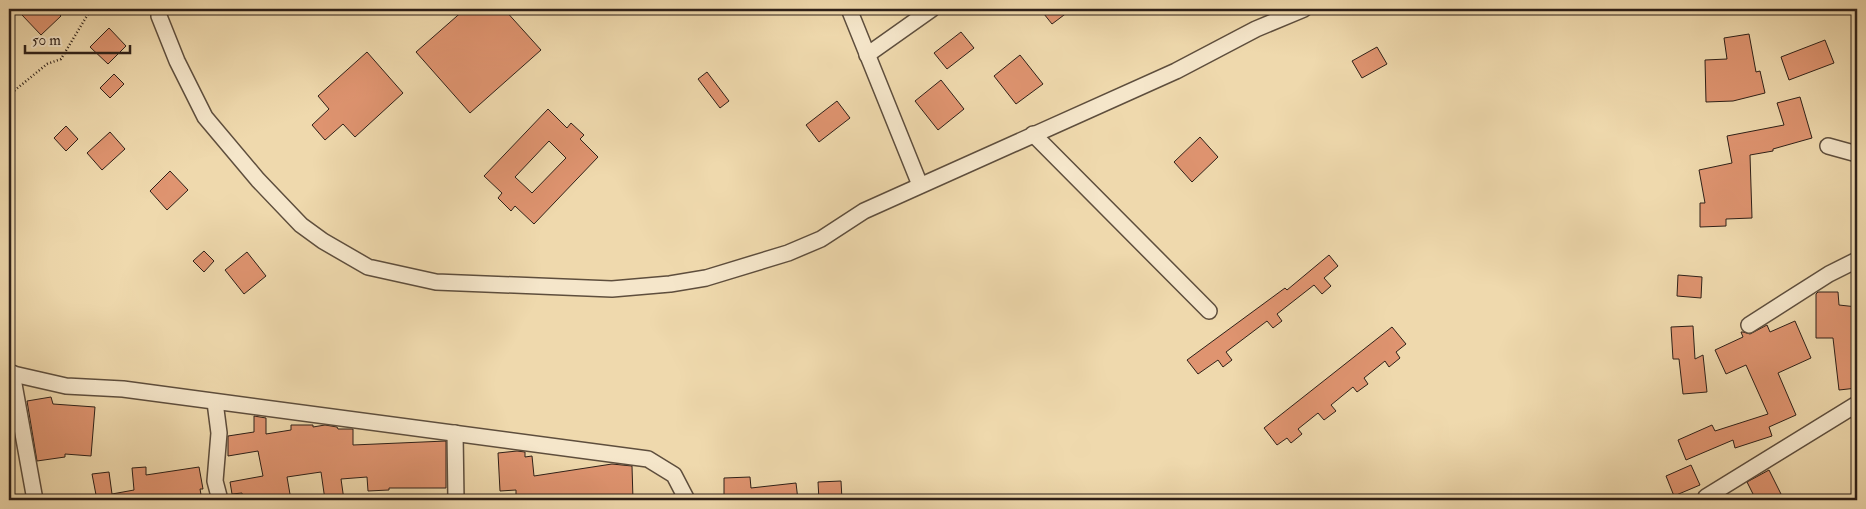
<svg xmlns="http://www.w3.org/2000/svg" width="1866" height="509" viewBox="0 0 1866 509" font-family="'IM FELL Double Pica',serif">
<rect width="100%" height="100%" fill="#efd9ad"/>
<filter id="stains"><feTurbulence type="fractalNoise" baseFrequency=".004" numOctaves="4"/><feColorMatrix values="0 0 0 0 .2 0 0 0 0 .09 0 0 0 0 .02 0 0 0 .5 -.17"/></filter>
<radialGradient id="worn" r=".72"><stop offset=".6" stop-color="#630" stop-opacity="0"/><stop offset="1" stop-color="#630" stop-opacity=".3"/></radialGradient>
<!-- building -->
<g fill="#df9470" stroke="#2e2018" fill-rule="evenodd">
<polygon points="28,9 55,9 61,16 41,35 22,15"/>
<polygon points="465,9 504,9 541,50 470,113 416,52"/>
<polygon points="1040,9 1072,9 1052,24"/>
<polygon points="109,28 126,46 108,64 90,47"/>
<polygon points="961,32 974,48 947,69 934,53"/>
<polygon points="1749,34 1756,72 1760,71 1765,93 1733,101 1706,102 1705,60 1727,59 1724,38"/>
<polygon points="1825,40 1834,63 1789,80 1781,57"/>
<polygon points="1377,47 1387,64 1362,78 1352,61"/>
<polygon points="367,52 403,93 355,137 343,124 325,140 312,125 329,109 318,96"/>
<polygon points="1020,55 1043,84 1016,104 994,76"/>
<polygon points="707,72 729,101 720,108 698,79"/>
<polygon points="114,74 124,84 110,98 100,88"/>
<polygon points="941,80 964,109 938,130 915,101"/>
<polygon points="1800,97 1812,138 1773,149 1773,151 1750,155 1752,218 1726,219 1726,226 1700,227 1700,203 1705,203 1699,170 1732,163 1727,136 1784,125 1777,103"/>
<polygon points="837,101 850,118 819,142 806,125"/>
<path d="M548 109 567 128 571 123 584 135 580 139 598 157 534 224 515 206 511 211 498 198 502 193 484 176ZM549 141 566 158 532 193 515 177Z"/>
<polygon points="66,126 78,139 66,151 54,138"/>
<polygon points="110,132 125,149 102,170 87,153"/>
<polygon points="1200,137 1218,157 1192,182 1174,162"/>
<polygon points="170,171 188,190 167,210 150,191"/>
<polygon points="204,251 214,261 204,272 193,261"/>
<polygon points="247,252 266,276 244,294 225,270"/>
<polygon points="1329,255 1338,266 1324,278 1331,286 1322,294 1314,285 1277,314 1282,321 1273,328 1267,321 1226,352 1232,360 1223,367 1218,360 1198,374 1187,360 1285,288 1287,290"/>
<polygon points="1678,275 1702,277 1701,298 1677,296"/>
<polygon points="1818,292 1838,292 1839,305 1857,307 1857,343 1855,343 1857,388 1839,390 1833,338 1816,338 1816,294"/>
<polygon points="1795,321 1811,358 1778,373 1796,415 1769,427 1772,436 1735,448 1733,440 1686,460 1678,440 1712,425 1715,431 1768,414 1746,365 1726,374 1715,350 1743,337 1741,332 1743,332 1750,334 1767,325 1770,332"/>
<polygon points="1693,326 1695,359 1703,355 1707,392 1683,394 1679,359 1673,359 1671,327"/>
<polygon points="1392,327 1406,344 1396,352 1400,358 1389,367 1385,361 1364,378 1368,384 1357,392 1353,387 1331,405 1336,411 1324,420 1318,413 1298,429 1302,434 1291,443 1287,438 1277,445 1264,428"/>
<polygon points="51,397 53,404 95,407 91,456 65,454 65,457 37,461 27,401"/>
<polygon points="254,416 266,418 266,434 291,430 291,425 313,425 313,427 325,425 337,427 338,429 353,429 353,445 446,441 446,488 389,488 389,490 368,491 367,477 341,479 344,500 325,500 321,472 287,477 291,500 243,500 242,493 232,494 230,482 263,476 258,451 228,456 228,436 254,432"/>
<polygon points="517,451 525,452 525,457 532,456 534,476 612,464 632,466 633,500 516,500 516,490 500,491 498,453"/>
<polygon points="1691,465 1700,485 1674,496 1666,476"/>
<polygon points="146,467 146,475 199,467 203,489 200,489 202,500 97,500 92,474 109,472 112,494 134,490 132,468"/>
<polygon points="1769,470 1784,500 1756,500 1747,482"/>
<polygon points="750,477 751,488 796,483 798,500 724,500 724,478"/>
<polygon points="841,481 842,500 819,500 818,482"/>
</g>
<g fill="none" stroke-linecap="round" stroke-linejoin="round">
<!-- minor casing -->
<g stroke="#5e4e3d" stroke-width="18">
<g id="minor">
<polyline points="159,9 159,16 177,61 205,117 258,180 301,225 323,241 368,267 436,282 612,289 670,284 706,278 788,253 821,239 864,211 1176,71 1256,29 1304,9"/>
<polyline points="849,9 920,185"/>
<polyline points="867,55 932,9"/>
<polyline points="1033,134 1209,311"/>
<polyline points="1828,146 1857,154"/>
<polyline points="1749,325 1829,274 1857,260"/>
<polyline points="9,373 66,386 123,389 648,459 674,475 687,500"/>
<polyline points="12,373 35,500"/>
<polyline points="215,402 219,433 215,481 220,500"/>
<polyline points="455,433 456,500"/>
<polyline points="1706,497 1857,404"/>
</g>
</g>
<!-- path -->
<polyline stroke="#2e2018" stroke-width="2.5" stroke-dasharray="1 2.5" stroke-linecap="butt" points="9,95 47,64 61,59 91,9"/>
<!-- minor -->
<use href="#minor" stroke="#f5e6ca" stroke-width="15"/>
</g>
<!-- margin -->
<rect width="1866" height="509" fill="none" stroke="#efd9ad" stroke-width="30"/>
<rect x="10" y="10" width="1846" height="489" fill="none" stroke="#2e2018" stroke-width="2.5"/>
<rect x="15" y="15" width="1836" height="479" fill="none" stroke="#2e2018"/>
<!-- scale -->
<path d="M25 45v8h105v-8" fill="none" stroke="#2e2018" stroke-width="2.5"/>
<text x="32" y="45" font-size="15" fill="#2e2018" stroke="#f5e6ca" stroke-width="4" paint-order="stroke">50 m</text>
<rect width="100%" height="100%" filter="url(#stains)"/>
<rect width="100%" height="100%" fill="url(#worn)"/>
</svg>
